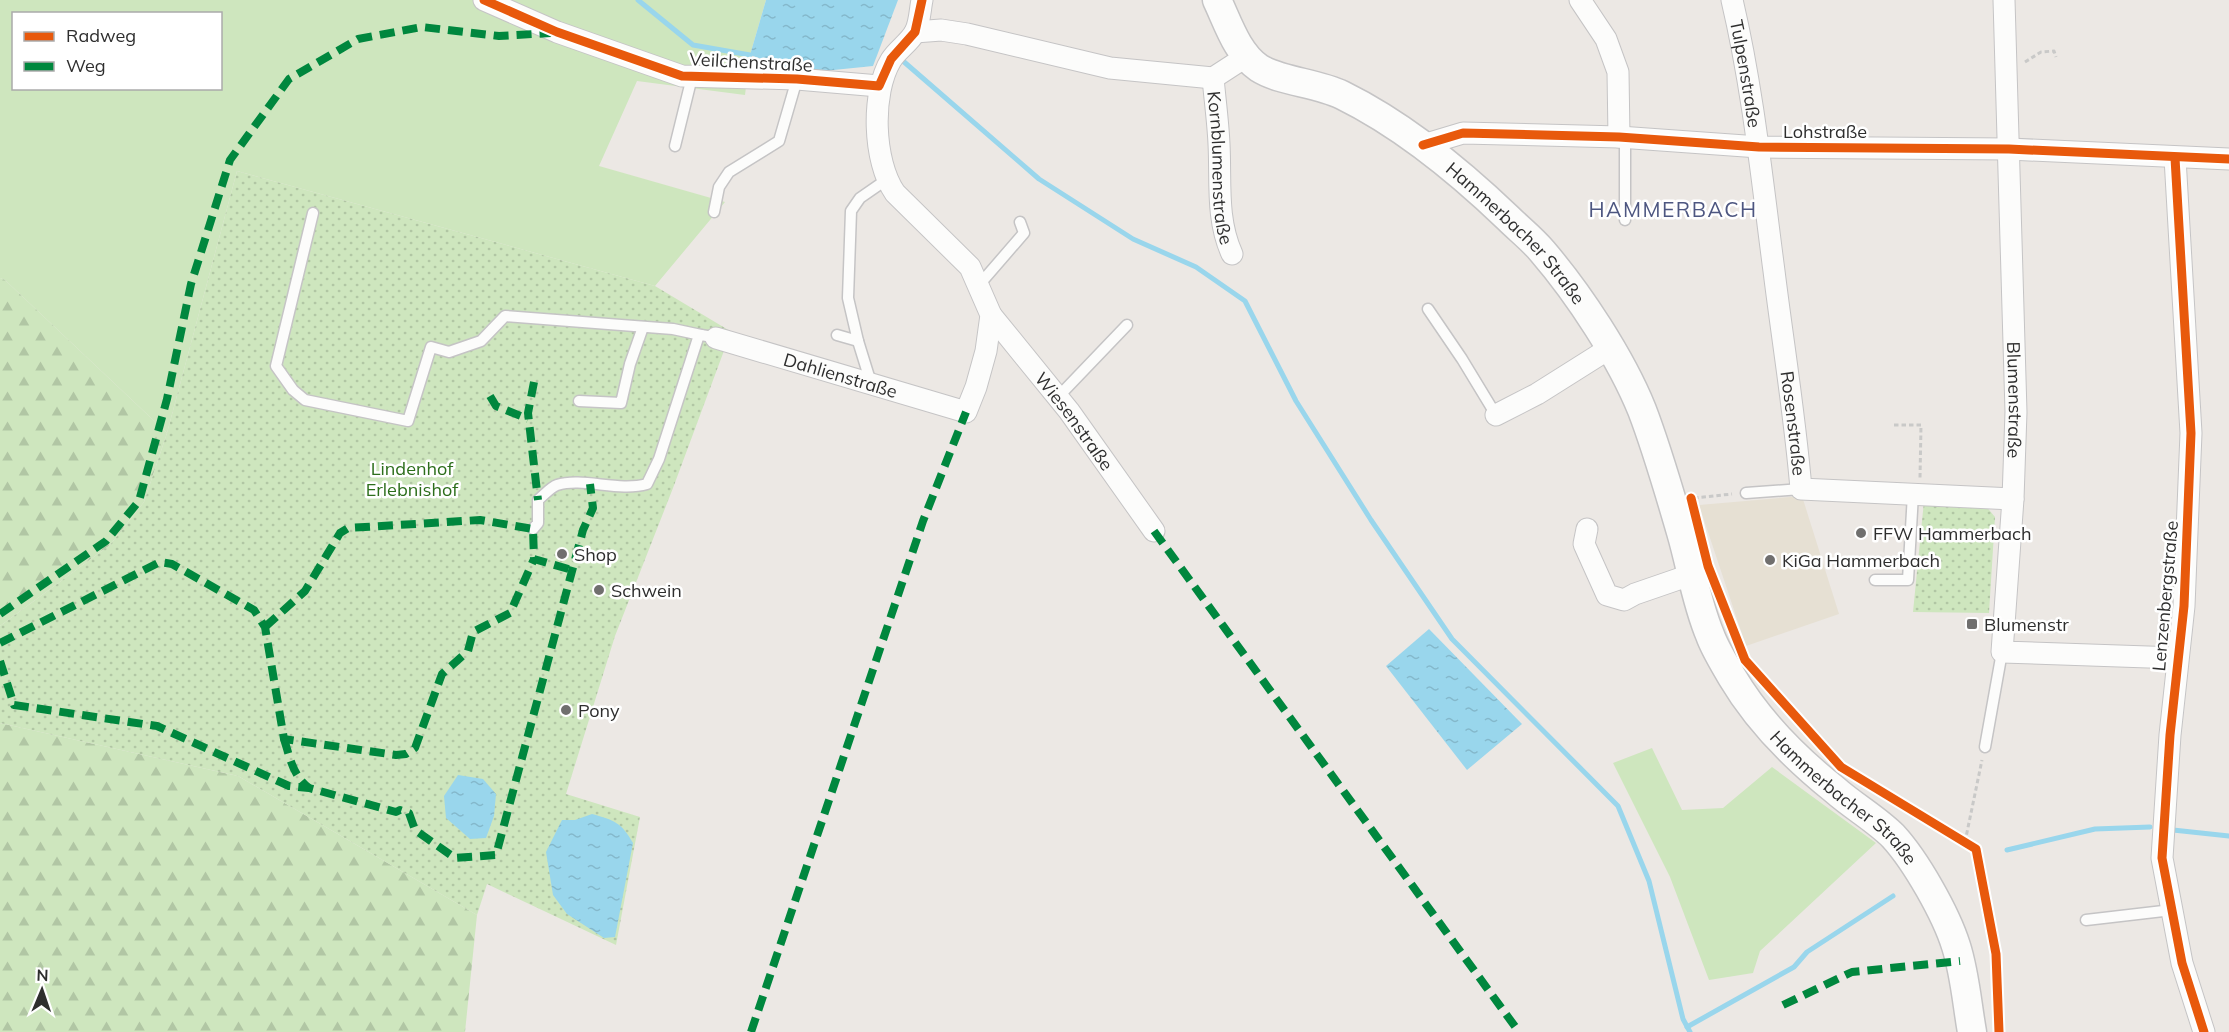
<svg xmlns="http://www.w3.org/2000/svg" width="2229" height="1032" viewBox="0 0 2229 1032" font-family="Mulish,sans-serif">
<defs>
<pattern id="forest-firs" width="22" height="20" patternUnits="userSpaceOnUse" patternTransform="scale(1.5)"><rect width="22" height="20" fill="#cee6be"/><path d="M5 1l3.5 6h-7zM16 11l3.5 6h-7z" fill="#b1c6a4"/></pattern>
<pattern id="park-dots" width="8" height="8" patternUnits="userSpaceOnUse" patternTransform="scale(1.5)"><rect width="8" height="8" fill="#cee6be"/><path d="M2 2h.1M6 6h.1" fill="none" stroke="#b1c6a4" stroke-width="1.8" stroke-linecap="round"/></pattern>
<pattern id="water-ripples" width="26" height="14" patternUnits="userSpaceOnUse" patternTransform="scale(1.5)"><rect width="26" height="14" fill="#99d6ec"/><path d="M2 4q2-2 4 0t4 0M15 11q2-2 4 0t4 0" fill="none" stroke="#84b8cb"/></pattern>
</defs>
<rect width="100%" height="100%" fill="#ece8e4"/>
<!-- education -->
<polygon fill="#e6e0d3" points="1802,496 1839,614 1746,646 1699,505"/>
<!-- grass -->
<g fill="#cee6be" fill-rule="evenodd">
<path d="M0 0H766L750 55 745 95 637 81 599 166 725 202 655 286 237 171 167 433 5 280 0 278ZM14 14H220V88H14Z"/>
<polygon points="1652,748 1682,810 1723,808 1772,767 1876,843 1760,951 1753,973 1709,980 1670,877 1613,763"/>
</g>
<!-- forest -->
<g fill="url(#forest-firs)">
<polygon points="0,278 5,280 167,433 144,502 110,545 0,626"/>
<polygon points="0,723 238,776 477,915 465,1032 0,1032"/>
</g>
<!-- park -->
<g fill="url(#park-dots)">
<polygon points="237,171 655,286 735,334 725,348 673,488 615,636 566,794 640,817 616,945 487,884 477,915 238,776 0,723 0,626 110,545 144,502 167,433"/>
<polygon points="1924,501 1985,505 1995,517 1989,613 1913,612"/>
</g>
<!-- water -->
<g fill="url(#water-ripples)">
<polygon points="766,0 898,0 873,66 804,73 750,55"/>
<polygon points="1429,629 1522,724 1467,770 1386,666"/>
<polygon points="458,775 483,779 496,794 494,816 486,838 470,839 446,818 444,796"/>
<path d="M592 814C614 820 622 823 633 843L615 937 604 938 567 914 553 895 546 852 562 820H575Z"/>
</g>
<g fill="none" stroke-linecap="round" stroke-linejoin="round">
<!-- stream -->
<g stroke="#99d6ec" stroke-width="5">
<polyline points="638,0 693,45 750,55"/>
<polyline points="903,61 1039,179 1133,239 1196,267 1245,301 1296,401 1371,520 1452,639 1618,806 1649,881 1683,1019 1690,1032"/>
<polyline points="2173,830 2229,836"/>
<polyline points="2007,850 2095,829 2150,827"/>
<polyline points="1687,1027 1794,967 1807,952 1893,896"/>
</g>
<!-- lane casing -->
<g stroke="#c5c4c5" stroke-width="13">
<g id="lane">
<polyline points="675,146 692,77"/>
<polyline points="714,212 719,187 729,172 779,141 797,79"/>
<polyline points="313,213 276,366 293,390 305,400 408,421 431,347 449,352 481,341 505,316 673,329 701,335"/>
<polyline points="1625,220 1625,137"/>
<polyline points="979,285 1024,233 1020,222"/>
<polyline points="1428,309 1462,359 1496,415"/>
<polyline points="837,335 858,341 848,298 851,211 860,198 886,180"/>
<polyline points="858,341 871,383"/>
<polyline points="1058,397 1127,325"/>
<polyline points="579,401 621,403 630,364 643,327"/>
<polyline points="1746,493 1801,489"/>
<path d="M533 529 538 523V500C544 495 551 487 557 485 583 477 618 492 647 484L659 459 698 338 701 335 707 336"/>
<polyline points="1875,580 1908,580 1913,494"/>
<polyline points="1985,747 2002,652"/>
<polyline points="2086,920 2172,910"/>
</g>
</g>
<!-- street casing -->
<g stroke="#c5c4c5" stroke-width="23">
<g id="street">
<polyline points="484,0 557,32 682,76 797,79 879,86"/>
<polyline points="1580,0 1606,39 1618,72 1619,137"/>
<path id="s1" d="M1732 0C1753 89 1762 180 1774 271 1783 344 1795 416 1801 489L2013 499"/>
<path id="s2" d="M2004 0 2016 412 2013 499 2002 652 2177 658"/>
<polyline points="915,32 941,30 967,34 1110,68 1213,78 1247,56"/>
<path id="s3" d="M1213 78C1215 100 1218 122 1219 144 1221 181 1216 219 1232 254"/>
<polyline points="1423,145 1463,133 1619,137 1759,147 2009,149 2229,159"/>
<polyline points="2175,158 2191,433 2184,606 2170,735 2162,858 2182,963 2204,1032"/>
<path id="s4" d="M991 315 1069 411 1154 531"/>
<path id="s5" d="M716 338 966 412 976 387 986 351 991 315 970 267 895 193C873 161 871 93 891 60 897 50 910 42 915 32 920 23 920 9 922 0"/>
<polyline points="1496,415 1537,394 1610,348"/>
<polyline points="1587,529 1584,544 1607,595 1624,600 1635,594 1693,574"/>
</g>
</g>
<!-- secondary casing -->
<g stroke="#c5c4c5" stroke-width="31">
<g id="secondary">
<path id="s6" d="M1217 0C1228 23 1237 53 1259 68 1279 81 1317 83 1342 95 1403 125 1459 171 1508 218 1519 229 1532 239 1542 251 1579 294 1621 358 1642 410 1657 449 1669 491 1681 532 1691 566 1696 602 1710 635 1715 649 1724 663 1732 677 1758 721 1795 758 1835 790 1853 806 1876 819 1893 836 1916 861 1946 914 1956 946 1965 974 1967 1004 1972 1032"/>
</g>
</g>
<!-- path -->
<g stroke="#c9c9c8" stroke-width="3" stroke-dasharray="4.5 3" stroke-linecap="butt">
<polyline points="2025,62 2041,52 2054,51 2056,57"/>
<polyline points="1894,425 1921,425 1920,478"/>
<polyline points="1694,498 1732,494"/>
<polyline points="1965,842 1982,760"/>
</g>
<!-- lane -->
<use href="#lane" stroke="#fcfcfb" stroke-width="10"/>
<!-- street -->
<use href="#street" stroke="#fcfcfb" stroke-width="21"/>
<!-- secondary -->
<use href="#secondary" stroke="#fcfcfb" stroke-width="28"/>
<!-- quiet -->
<g stroke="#00873e" stroke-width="8" stroke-dasharray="15 8" stroke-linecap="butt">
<polyline points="534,382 528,413 538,500"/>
<polyline points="490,396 496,406 528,419"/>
<polyline points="1154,531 1519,1032"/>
<polyline points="0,614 106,541 139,501 167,399 191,284 230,160 289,79 358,39 422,27 499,36 551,33"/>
<polyline points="265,627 305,591 340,533 348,528 480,520 533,529 534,559 572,570"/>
<polyline points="0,643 160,562 172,564 254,610 265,627 284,739 396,755 406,754 415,748 442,674 468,651 473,632 510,613 534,559"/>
<polyline points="0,661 14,705 157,726 289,786 309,788 396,812 400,810 409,813 415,830 455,858 496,855 583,530 593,508 590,484"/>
<path d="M284 739C290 758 293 776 309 788"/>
<polyline points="1783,1005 1852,972 1960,961"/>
<polyline points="751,1032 923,521 966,412"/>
</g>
<!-- cycleway casing -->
<g stroke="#fff" stroke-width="13">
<g id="cycleway">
<polyline points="484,0 557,32 682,76 797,79 879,86 891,59 915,32 922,0"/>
<polyline points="1423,145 1463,133 1619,137 1759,147 2009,149 2229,159"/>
<polyline points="2175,158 2191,433 2184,606 2170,735 2162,858 2182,963 2204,1032"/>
<polyline points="1691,498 1708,566 1745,660 1841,767 1976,849 1996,954 1999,1032"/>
</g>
</g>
<!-- cycleway -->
<use href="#cycleway" stroke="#e8590c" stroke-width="9"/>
</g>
<!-- markers -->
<g fill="#706f6e" stroke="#fff" stroke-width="2">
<circle cx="1861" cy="533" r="6"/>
<circle cx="562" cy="554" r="6"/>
<circle cx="1770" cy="560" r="6"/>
<circle cx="599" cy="590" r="6"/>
<rect x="1966" y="618" width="12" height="12" rx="3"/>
<circle cx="566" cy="710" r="6"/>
</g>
<g text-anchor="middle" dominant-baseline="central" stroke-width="5" stroke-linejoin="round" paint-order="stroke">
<!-- street labels -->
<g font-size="18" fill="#2e2e2e" stroke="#fff">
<text transform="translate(751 62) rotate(3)">Veilchenstraße</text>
<text stroke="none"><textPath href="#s1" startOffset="75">Tulpenstraße</textPath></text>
<text x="1825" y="131">Lohstraße</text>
<text stroke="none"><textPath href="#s3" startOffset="90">Kornblumenstraße</textPath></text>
<text stroke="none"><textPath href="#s6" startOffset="392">Hammerbacher Straße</textPath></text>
<text stroke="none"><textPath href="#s5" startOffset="130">Dahlienstraße</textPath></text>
<text stroke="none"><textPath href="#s2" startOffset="400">Blumenstraße</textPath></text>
<text stroke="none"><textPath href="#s4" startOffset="135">Wiesenstraße</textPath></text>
<text stroke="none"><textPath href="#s1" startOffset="428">Rosenstraße</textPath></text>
<text transform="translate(2165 596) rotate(-85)">Lenzenbergstraße</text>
<text stroke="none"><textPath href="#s6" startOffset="1060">Hammerbacher Straße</textPath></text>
</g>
<!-- park labels -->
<g font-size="18" fill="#2c6e1b" stroke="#fff">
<text x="412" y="468">Lindenhof<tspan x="412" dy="21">Erlebnishof</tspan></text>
</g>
<!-- poi labels -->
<g font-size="18" fill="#2e2e2e" stroke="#fff" text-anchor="start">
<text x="1873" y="533">FFW Hammerbach</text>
<text x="574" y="554">Shop</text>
<text x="1782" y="560">KiGa Hammerbach</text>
<text x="611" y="590">Schwein</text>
<text x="1984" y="624">Blumenstr</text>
<text x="578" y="710">Pony</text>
</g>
<!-- quarter labels -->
<g font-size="21" letter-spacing="1.5" fill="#4d5680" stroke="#fff">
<text x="1673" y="209">HAMMERBACH</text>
</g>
</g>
<!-- legend -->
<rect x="12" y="12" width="210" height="78" fill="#ffffff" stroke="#ababab" stroke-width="1.5"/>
<rect x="24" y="32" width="30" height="9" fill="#e8590c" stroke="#ababab" stroke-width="1.5"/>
<text x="66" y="42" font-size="18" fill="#2e2e2e">Radweg</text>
<rect x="24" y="62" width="30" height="9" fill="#00873e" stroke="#ababab" stroke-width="1.5"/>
<text x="66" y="72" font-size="18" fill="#2e2e2e">Weg</text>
<!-- north arrow -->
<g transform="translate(42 990) rotate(2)" stroke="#ffffff" stroke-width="4.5" paint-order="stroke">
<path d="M0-4.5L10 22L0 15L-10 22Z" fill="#2e2e2e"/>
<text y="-9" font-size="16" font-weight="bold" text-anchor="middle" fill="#2e2e2e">N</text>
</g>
</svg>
